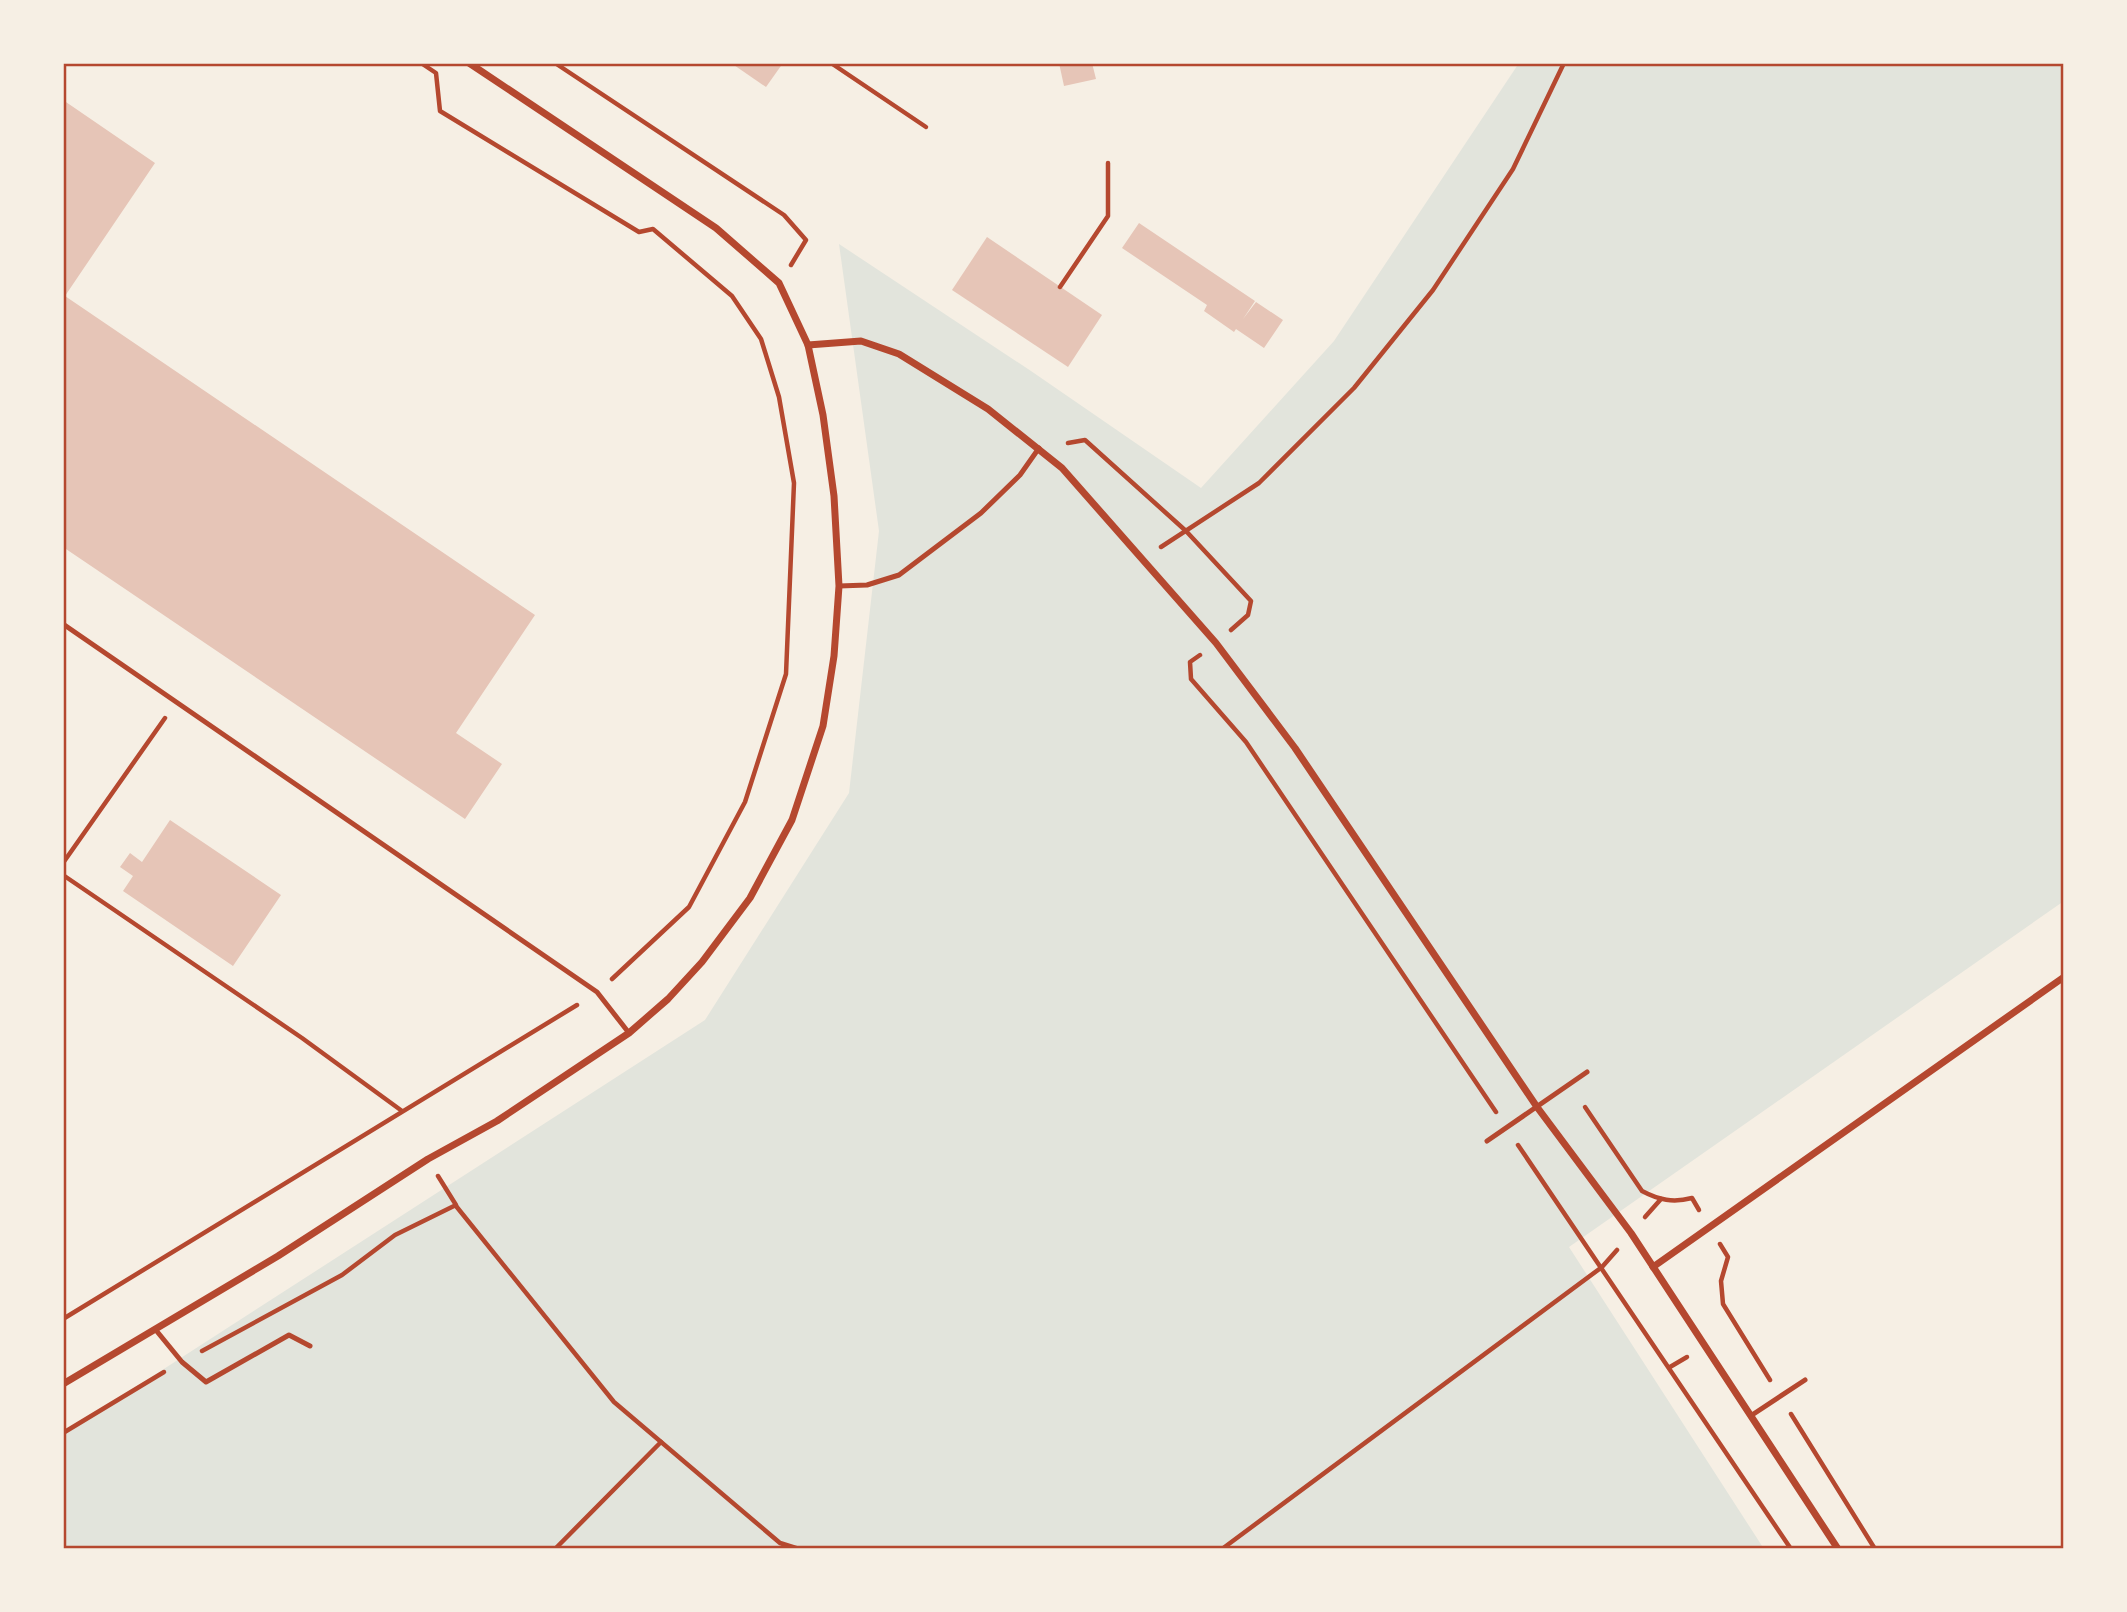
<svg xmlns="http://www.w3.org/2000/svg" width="2127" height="1612" viewBox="0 0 2127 1612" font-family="Overpass,sans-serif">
<rect width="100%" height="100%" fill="#f6efe4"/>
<!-- green -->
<polygon fill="#e2e4dc" points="1519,63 2064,63 2064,901 1569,1247 1764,1549 63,1549 63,1434 705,1020 849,793 879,531 839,244 1031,371 1201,488 1334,341"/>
<!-- building -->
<g fill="#e6c5b7">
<polygon points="731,63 783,63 766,87"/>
<polygon points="1059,63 1092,63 1096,79 1064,86"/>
<polygon points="63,100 155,163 65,296 535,615 456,733 502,764 465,819 63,547"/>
<polygon points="1139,223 1255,301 1243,319 1256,302 1283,320 1264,348 1236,329 1234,332 1204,311 1207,305 1122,248"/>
<polygon points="987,237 1102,315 1068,367 952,290"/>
<polygon points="170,820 281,895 233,966 123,891 133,876 120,867 130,853 142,862"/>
</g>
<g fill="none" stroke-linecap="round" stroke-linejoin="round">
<!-- path -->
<g stroke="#b5482f" stroke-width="4.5">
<polyline points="421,63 436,73 440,111 639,232 653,229 732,296 761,339 779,397 794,483 786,674 745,802 689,907 612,979"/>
<polyline points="555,63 784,215 806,240 791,265"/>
<polyline points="831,63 926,127"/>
<polyline points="1060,287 1108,216 1108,163"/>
<polyline points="1068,443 1085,440 1186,531 1251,601 1248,615 1231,630"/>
<polyline points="1161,547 1259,483 1354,388 1433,290 1513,169 1564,63"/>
<polyline points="1200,655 1190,662 1191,679 1246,742 1496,1112"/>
<polyline points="63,863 165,718"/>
<polyline points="63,875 302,1038 402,1111"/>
<path d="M1585 1107 1642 1191C1659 1200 1673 1203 1692 1198L1699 1210"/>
<polyline points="1518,1145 1791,1549"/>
<polyline points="456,1206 614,1402 780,1543 799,1549"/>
<polyline points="1645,1217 1661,1199"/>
<polyline points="1720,1244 1728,1257 1721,1281 1723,1304 1770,1380"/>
<polyline points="63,1319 577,1005"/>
<polyline points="202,1351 342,1275 395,1235 456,1205 438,1176"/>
<polyline points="1670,1367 1687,1357"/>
<polyline points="1791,1414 1875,1549"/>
<polyline points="63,1433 164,1372"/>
<polyline points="555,1549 661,1442"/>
<polyline points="1222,1549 1602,1267 1617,1250"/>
</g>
<!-- service -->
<g stroke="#b5482f" stroke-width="5">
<polyline points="839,586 867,585 899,575 981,513 1020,475 1039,448"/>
<polyline points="63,624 597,992 629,1033"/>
<polyline points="1487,1141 1587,1072"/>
<polyline points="155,1329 182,1362 206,1382 289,1335 310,1346"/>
<polyline points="1752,1415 1805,1380"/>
</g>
<!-- minor -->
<g stroke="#b5482f" stroke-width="7">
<polyline points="808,345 861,341 899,354 988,409 1062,468 1216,643 1295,748 1537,1107 1631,1233 1838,1549"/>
<polyline points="1653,1267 2064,977"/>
<polyline points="63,1384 278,1256 428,1159 497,1121 629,1033 668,999 702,962 750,898 792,820 823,726 834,656 839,586 834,496 823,415 808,345 779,283 716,228 469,63"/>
</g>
</g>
<!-- border -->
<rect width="2127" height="1612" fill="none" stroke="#f6efe4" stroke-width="130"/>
<rect x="65" y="65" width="1997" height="1482" fill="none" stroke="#b5482f" stroke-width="2.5"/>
</svg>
